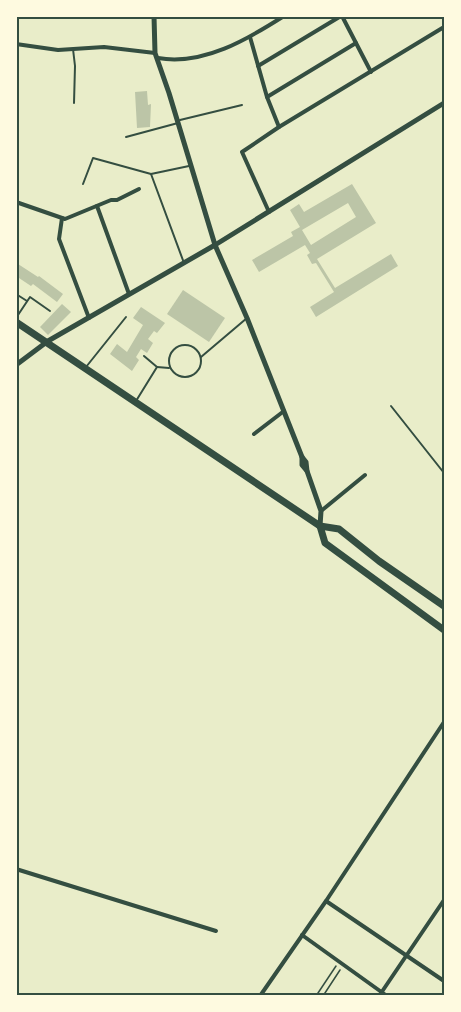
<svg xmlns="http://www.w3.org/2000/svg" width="461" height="1012" viewBox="0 0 461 1012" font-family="'IBM Plex Sans',sans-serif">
<rect width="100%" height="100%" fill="#e9edc9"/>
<!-- building -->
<g fill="#bcc5a7" fill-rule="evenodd">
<polygon points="147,91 148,105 151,104 150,127 137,128 135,92"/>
<path d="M352 184 376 223 317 259 335 288 391 254 398 266 316 317 310 307 334 292 316 263 312 264 307 255 310 253 305 245 259 272 252 260 293 236 291 232 300 227 290 210 299 204 304 212ZM348 203 356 217 311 245 302 230Z"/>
<polygon points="18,264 38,277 39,276 63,294 57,302 33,284 31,286 16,276"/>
<polygon points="183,290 225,318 209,342 167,314"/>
<polygon points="62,304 71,312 48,335 40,327"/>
<polygon points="141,307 165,323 157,333 154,331 148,339 153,343 147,353 141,349 136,357 139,360 132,371 110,354 117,344 127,352 143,325 133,318"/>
</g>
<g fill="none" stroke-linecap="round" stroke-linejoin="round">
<!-- path -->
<g stroke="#344e41" stroke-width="1.5">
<polyline points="316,996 336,966"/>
<polyline points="323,996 340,970"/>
</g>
<!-- service -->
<g stroke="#344e41" stroke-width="2">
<polyline points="73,49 75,66 74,103"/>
<polyline points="180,120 242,105"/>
<polyline points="126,137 178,123"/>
<polyline points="151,174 184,263"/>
<polyline points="83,184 93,158 151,174 189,166"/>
<polyline points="16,294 27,301"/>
<polyline points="16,318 30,297 50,311"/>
<circle cx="185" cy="361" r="16"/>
<polyline points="201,357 247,318"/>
<polyline points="86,367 126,317"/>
<polyline points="157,367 169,368"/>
<polyline points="136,401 157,367 144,356"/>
<polyline points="391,406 444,473"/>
</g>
<!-- minor -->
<g stroke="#344e41" stroke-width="4">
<polyline points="342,16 371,72"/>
<polyline points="250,37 267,97 279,127"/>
<polyline points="16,44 58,50 104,47 155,53"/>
<path d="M158 58C203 66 248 39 284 16"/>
<polyline points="258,66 341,16"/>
<polyline points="267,97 356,43"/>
<polyline points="16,202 65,219 111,200 117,200 139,189"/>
<polyline points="97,206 129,294"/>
<polyline points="269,212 242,152 279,127 444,27"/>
<polyline points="62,218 59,239 89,318"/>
<polyline points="254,434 284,411"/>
<polyline points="321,511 365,475"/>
<polyline points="16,869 216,931"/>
<polyline points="326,901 444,981"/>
<polyline points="302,935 387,996"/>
<polyline points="260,996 326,901 444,722"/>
<polyline points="379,996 444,900"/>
</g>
<!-- tertiary -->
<g stroke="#344e41" stroke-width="5">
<polyline points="154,16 155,53 169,93 215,245 247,318 302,457 306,462 307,471 321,511 320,526"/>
<polyline points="16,365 48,341 215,245 444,103"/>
<polyline points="302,457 302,465 307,471"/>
</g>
<!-- primary -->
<g stroke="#344e41" stroke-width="7">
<polyline points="16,322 320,526 339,529 379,561 444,606"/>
<polyline points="320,526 325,543 444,630"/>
</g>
</g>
<!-- border -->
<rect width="461" height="1012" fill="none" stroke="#fefae0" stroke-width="36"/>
<rect x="18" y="18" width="425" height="976" fill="none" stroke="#344e41" stroke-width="2"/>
</svg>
